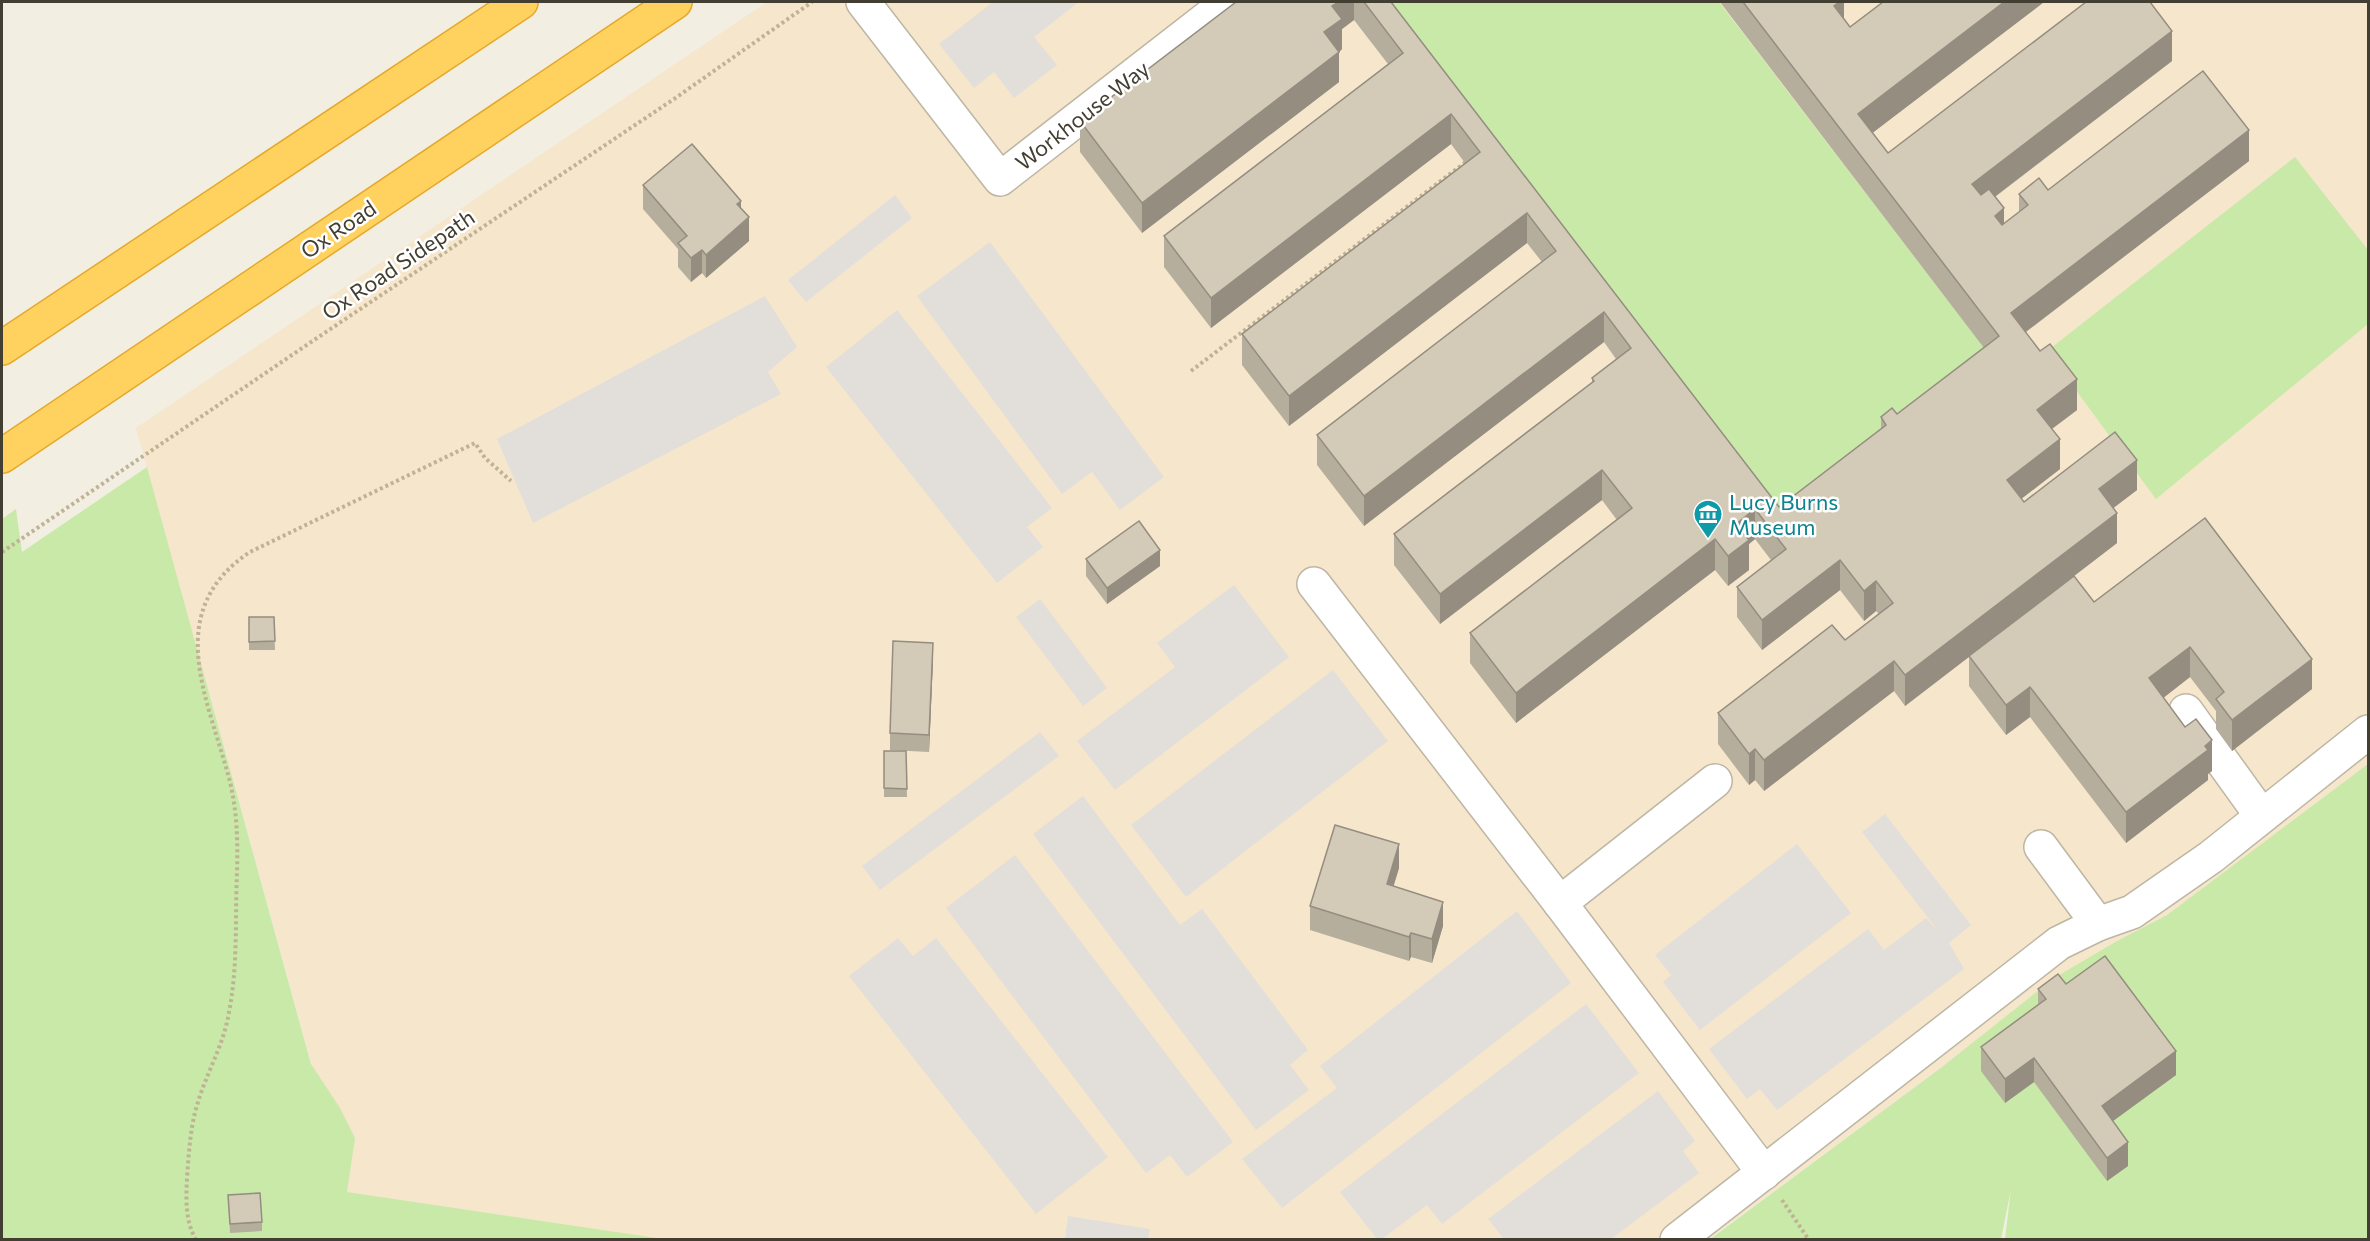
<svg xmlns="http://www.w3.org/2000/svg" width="2370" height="1241" viewBox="0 0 2370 1241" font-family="Commissioner,sans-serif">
<rect width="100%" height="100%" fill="#f2eee2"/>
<!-- commercial -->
<polygon fill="#f6e6cb" points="767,2 2368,2 2368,764 2167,915 2117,941 2054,978 1942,1067 1709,1239 663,1240 347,1192 136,428"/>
<!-- green -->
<g fill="#c8e9a8">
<polygon points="1368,2 1719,2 1999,367 1779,538"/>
<polygon points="2295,157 2368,250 2368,324 2156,499 2047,351"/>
<polygon points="147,467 311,1064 340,1108 355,1138 347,1192 663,1239 2,1239 2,519 16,509 22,552"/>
<polygon points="2368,764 2368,1239 2005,1239 2011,1189 2001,1239 1709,1240 1942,1067 2054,978 2117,941 2167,915"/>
</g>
<!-- parking -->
<g fill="#e2dfdb">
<polygon points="993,2 1079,2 1034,37 1057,65 1014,98 994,72 974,88 939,44"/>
<polygon points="895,195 912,218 806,302 788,280"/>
<polygon points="990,242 1164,477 1120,510 1092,472 1062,494 917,296"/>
<polygon points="765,296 797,347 768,372 781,394 533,523 497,439"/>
<polygon points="897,310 1052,508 1027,527 1043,547 997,583 826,367"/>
<polygon points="1234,585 1289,657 1115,790 1077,741 1175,667 1157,643"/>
<polygon points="1040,599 1107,688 1083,706 1016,617"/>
<polygon points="1333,670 1388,741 1186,897 1131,825"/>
<polygon points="1040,732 1059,756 880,890 862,866"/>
<polygon points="1083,796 1180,925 1202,909 1308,1050 1290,1065 1309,1090 1256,1130 1033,834"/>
<polygon points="1885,814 1971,925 1949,943 1964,969 1777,1110 1760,1089 1747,1099 1709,1049 1868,929 1884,950 1926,918 1939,932 1862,832"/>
<polygon points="1797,844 1851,913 1700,1030 1663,982 1671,975 1655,955"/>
<polygon points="1015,855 1233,1142 1187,1177 1170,1155 1146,1173 946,908"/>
<polygon points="1517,911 1571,983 1282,1208 1242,1159 1337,1088 1320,1066"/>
<polygon points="898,938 913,956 936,938 1108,1157 1036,1214 849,976"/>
<polygon points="1586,1004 1639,1073 1442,1224 1427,1205 1382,1239 1377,1239 1340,1192"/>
<polygon points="1658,1091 1695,1141 1683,1151 1699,1173 1611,1239 1504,1239 1488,1219"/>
<polygon points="1068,1216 1150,1229 1148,1239 1065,1239"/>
</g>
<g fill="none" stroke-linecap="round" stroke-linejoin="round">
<!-- minor casing -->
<g stroke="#bdb6a4" stroke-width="36">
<g id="minor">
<polyline points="863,2 1000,179 1228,2"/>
<polyline points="1314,584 1560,903 1764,1173"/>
<polyline points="2186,711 2261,815"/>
<polyline points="2041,847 2098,924"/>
<polyline points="1560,903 1715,781"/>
<polyline points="1677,1240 2059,943 2098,924 2132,912 2211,857 2368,732"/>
</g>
</g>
<!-- highway casing -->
<g stroke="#e4a92a" stroke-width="36">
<g id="highway">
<polyline points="2,348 521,2"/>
<polyline points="2,456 675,2"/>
</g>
</g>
<!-- path -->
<g stroke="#c0b395" stroke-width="4" stroke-dasharray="3 3" stroke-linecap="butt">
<polyline points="1191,371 1467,161"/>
<polyline points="2,552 317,338 674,99 812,2"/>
<polyline points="1782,1200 1809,1240"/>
<path d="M196 1240C185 1220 186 1200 187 1178 189 1152 190 1127 198 1102 207 1072 224 1044 229 1012 238 967 235 918 237 872 238 840 237 809 229 778 207 696 162 611 250 552L475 443 485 458 511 481"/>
</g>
<!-- minor -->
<use href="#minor" stroke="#fff" stroke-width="33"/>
<!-- highway -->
<use href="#highway" stroke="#ffd260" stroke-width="33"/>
</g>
<!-- wall -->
<g fill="#b5ae9d">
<polygon points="1236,2 1391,2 1779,507 1881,429 1881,417 1897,414 1984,348 1720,2 1844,2 1844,18 1850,27 1883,2 2044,2 1872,133 1888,153 2172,61 1995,197 2004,224 2019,212 2019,194 2249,161 2026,332 2077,410 2052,429 2060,469 2021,499 2024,502 2137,490 2113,508 2117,543 2074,576 2094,602 2312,689 2232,751 2216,729 2216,711 2190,677 2163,698 2212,771 2208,774 2208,780 2126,843 2030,717 2006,735 1969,686 1969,657 1905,706 1894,691 1764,791 1755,780 1749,785 1718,744 1718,713 1845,640 1879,614 1876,611 1864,621 1840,590 1762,650 1737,617 1737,587 1771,560 1755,539 1749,544 1749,570 1728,586 1715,570 1516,723 1470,663 1470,633 1617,520 1602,500 1440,624 1394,565 1394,534 1592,383 1592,378 1616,359 1604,342 1364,526 1317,465 1317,435 1542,262 1527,243 1289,426 1242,365 1242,334 1465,163 1451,144 1211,328 1164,267 1164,236 1388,64 1354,20 1342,29 1342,49 1339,52 1339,82 1142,233 1080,152 1080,121"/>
<polygon points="643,185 741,208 749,241 706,278 702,273 691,282 678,267 678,249 643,209"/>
<polygon points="1086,559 1160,566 1107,604 1086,576"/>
<polygon points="249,617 274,617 275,650 249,650"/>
<polygon points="933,659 929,752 890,750 890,733"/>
<polygon points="884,751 906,751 907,797 884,797"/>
<polygon points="1399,868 1393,887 1443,926 1432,963 1411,957 1409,961 1310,930 1310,906"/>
<polygon points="2066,984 2176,1075 2113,1121 2128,1166 2107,1181 2034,1082 2005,1103 1981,1071 1981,1047 2038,1004 2038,989"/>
<polygon points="228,1195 262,1222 262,1231 230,1233"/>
</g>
<!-- shaded-wall -->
<g fill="#948d80">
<polygon points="1339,2 1354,2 1354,20 1342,29 1342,49 1339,52 1339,82 1142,233 1142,203 1324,32 1332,6"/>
<polygon points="1839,2 1844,2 1844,29 1834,6"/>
<polygon points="2004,2 2044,2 1858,144 1858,114"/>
<polygon points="2172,31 2172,61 1972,214 1972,184"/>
<polygon points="1451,114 1451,144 1211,328 1211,298"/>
<polygon points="2249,130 2249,161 2011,343 2011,313"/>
<polygon points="741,201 741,225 749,217 749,241 706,278 706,255 737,204"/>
<polygon points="2004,208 2004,239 1995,216"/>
<polygon points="1527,213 1527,243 1289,426 1289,396"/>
<polygon points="702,250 702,273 691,282 691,258"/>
<polygon points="1604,312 1604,342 1364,526 1364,496"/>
<polygon points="2077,379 2077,410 2037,440 2037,410"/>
<polygon points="2060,439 2060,469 2007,510 2007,480"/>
<polygon points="2137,460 2137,490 2099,519 2099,489"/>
<polygon points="1602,470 1602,500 1440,624 1440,594"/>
<polygon points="1755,509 1755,539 1749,544 1749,570 1728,586 1728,556 1736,524"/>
<polygon points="2117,513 2117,543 1905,706 1905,675"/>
<polygon points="1715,539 1715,570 1516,723 1516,693"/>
<polygon points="1160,550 1160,566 1107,604 1107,588"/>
<polygon points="1840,560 1840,590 1762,650 1762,620"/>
<polygon points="1876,581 1876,611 1864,621 1864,591"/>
<polygon points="933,643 933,659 929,752 929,735"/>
<polygon points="2190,647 2190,677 2149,709 2149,678"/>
<polygon points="2312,659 2312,689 2232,751 2232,720"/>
<polygon points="1894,661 1894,691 1764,791 1764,760"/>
<polygon points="2030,687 2030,717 2006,735 2006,705"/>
<polygon points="2212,740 2212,771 2208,774 2208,780 2126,843 2126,812"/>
<polygon points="1755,749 1755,780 1749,785 1749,754"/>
<polygon points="1399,844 1399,868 1387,908 1387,884"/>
<polygon points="1443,902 1443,926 1432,963 1432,939"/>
<polygon points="1411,933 1411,957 1409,961 1409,937"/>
<polygon points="2176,1051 2176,1075 2102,1129 2102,1106"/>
<polygon points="2034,1058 2034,1082 2005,1103 2005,1079"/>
<polygon points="2128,1142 2128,1166 2107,1181 2107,1158"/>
</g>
<!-- building -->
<g fill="#d3cab7" stroke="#948d80" stroke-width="1.5">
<polygon points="1236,2 1339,2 1332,6 1342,19 1324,32 1339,52 1142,203 1080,121"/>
<polygon points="1364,2 1391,2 1779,507 1886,425 1881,417 1892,408 1897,414 1999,336 1743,2 1839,2 1834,6 1850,27 1883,2 2004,2 1858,114 1888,153 2086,2 2150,2 2172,31 1972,184 1981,195 1989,189 2004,208 1995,216 2002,225 2028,205 2019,194 2039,178 2048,190 2203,71 2249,130 2011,313 2040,351 2050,344 2077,379 2037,410 2060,439 2007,480 2024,502 2115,432 2137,460 2099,489 2117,513 1905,675 1894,661 1764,760 1755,749 1749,754 1718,713 1832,625 1845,640 1893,603 1876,581 1864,591 1840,560 1762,620 1737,587 1786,549 1755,509 1736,524 1749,540 1728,556 1715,539 1516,693 1470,633 1632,508 1602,470 1440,594 1394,534 1594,381 1592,378 1631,348 1604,312 1364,496 1317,435 1556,251 1527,213 1289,396 1242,334 1480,152 1451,114 1211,298 1164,236 1403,53"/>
<polygon points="692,144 741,201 737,204 749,217 706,255 702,250 691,258 678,243 687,236 643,185"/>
<polygon points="2205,518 2312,659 2232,720 2216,699 2224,692 2190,647 2149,678 2185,727 2196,719 2212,740 2205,746 2208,750 2126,812 2030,687 2006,705 1969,656 2074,576 2094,602"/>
<polygon points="1139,521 1160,550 1107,588 1086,559"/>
<polygon points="249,617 274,617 275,641 249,642"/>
<polygon points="893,641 933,643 929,735 890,733"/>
<polygon points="884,751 906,751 907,789 884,788"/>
<polygon points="1335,825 1399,844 1387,884 1443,902 1432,939 1411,933 1409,937 1310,906"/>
<polygon points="2105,956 2176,1051 2102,1106 2128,1142 2107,1158 2034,1058 2005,1079 1981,1047 2046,999 2038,989 2058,974 2066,984"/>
<polygon points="260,1193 262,1222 230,1224 228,1195"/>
</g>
<!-- icons -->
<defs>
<g id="museum-pin" transform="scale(1.5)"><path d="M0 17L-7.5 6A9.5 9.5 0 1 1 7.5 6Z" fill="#0f9aa8" stroke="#fff"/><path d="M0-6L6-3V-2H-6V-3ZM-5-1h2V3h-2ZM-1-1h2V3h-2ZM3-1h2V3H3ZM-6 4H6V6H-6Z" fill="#fff"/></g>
</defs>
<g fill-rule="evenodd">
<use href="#museum-pin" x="1708" y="514"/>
</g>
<g text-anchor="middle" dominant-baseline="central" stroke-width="5" stroke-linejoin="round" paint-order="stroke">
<!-- street labels -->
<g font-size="22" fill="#433e32" stroke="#fff">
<text transform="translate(1082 115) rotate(-38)">Workhouse Way</text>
<text transform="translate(338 229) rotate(-34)">Ox Road</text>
<text transform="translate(398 264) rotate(-34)">Ox Road Sidepath</text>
</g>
<!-- culture labels -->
<g font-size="22" fill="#0d838f" stroke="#fff" text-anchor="start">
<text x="1729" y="501">Lucy Burns<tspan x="1729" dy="25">Museum</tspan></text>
</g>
</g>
<!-- border -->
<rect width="2370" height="1241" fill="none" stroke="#433e32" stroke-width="6"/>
</svg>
